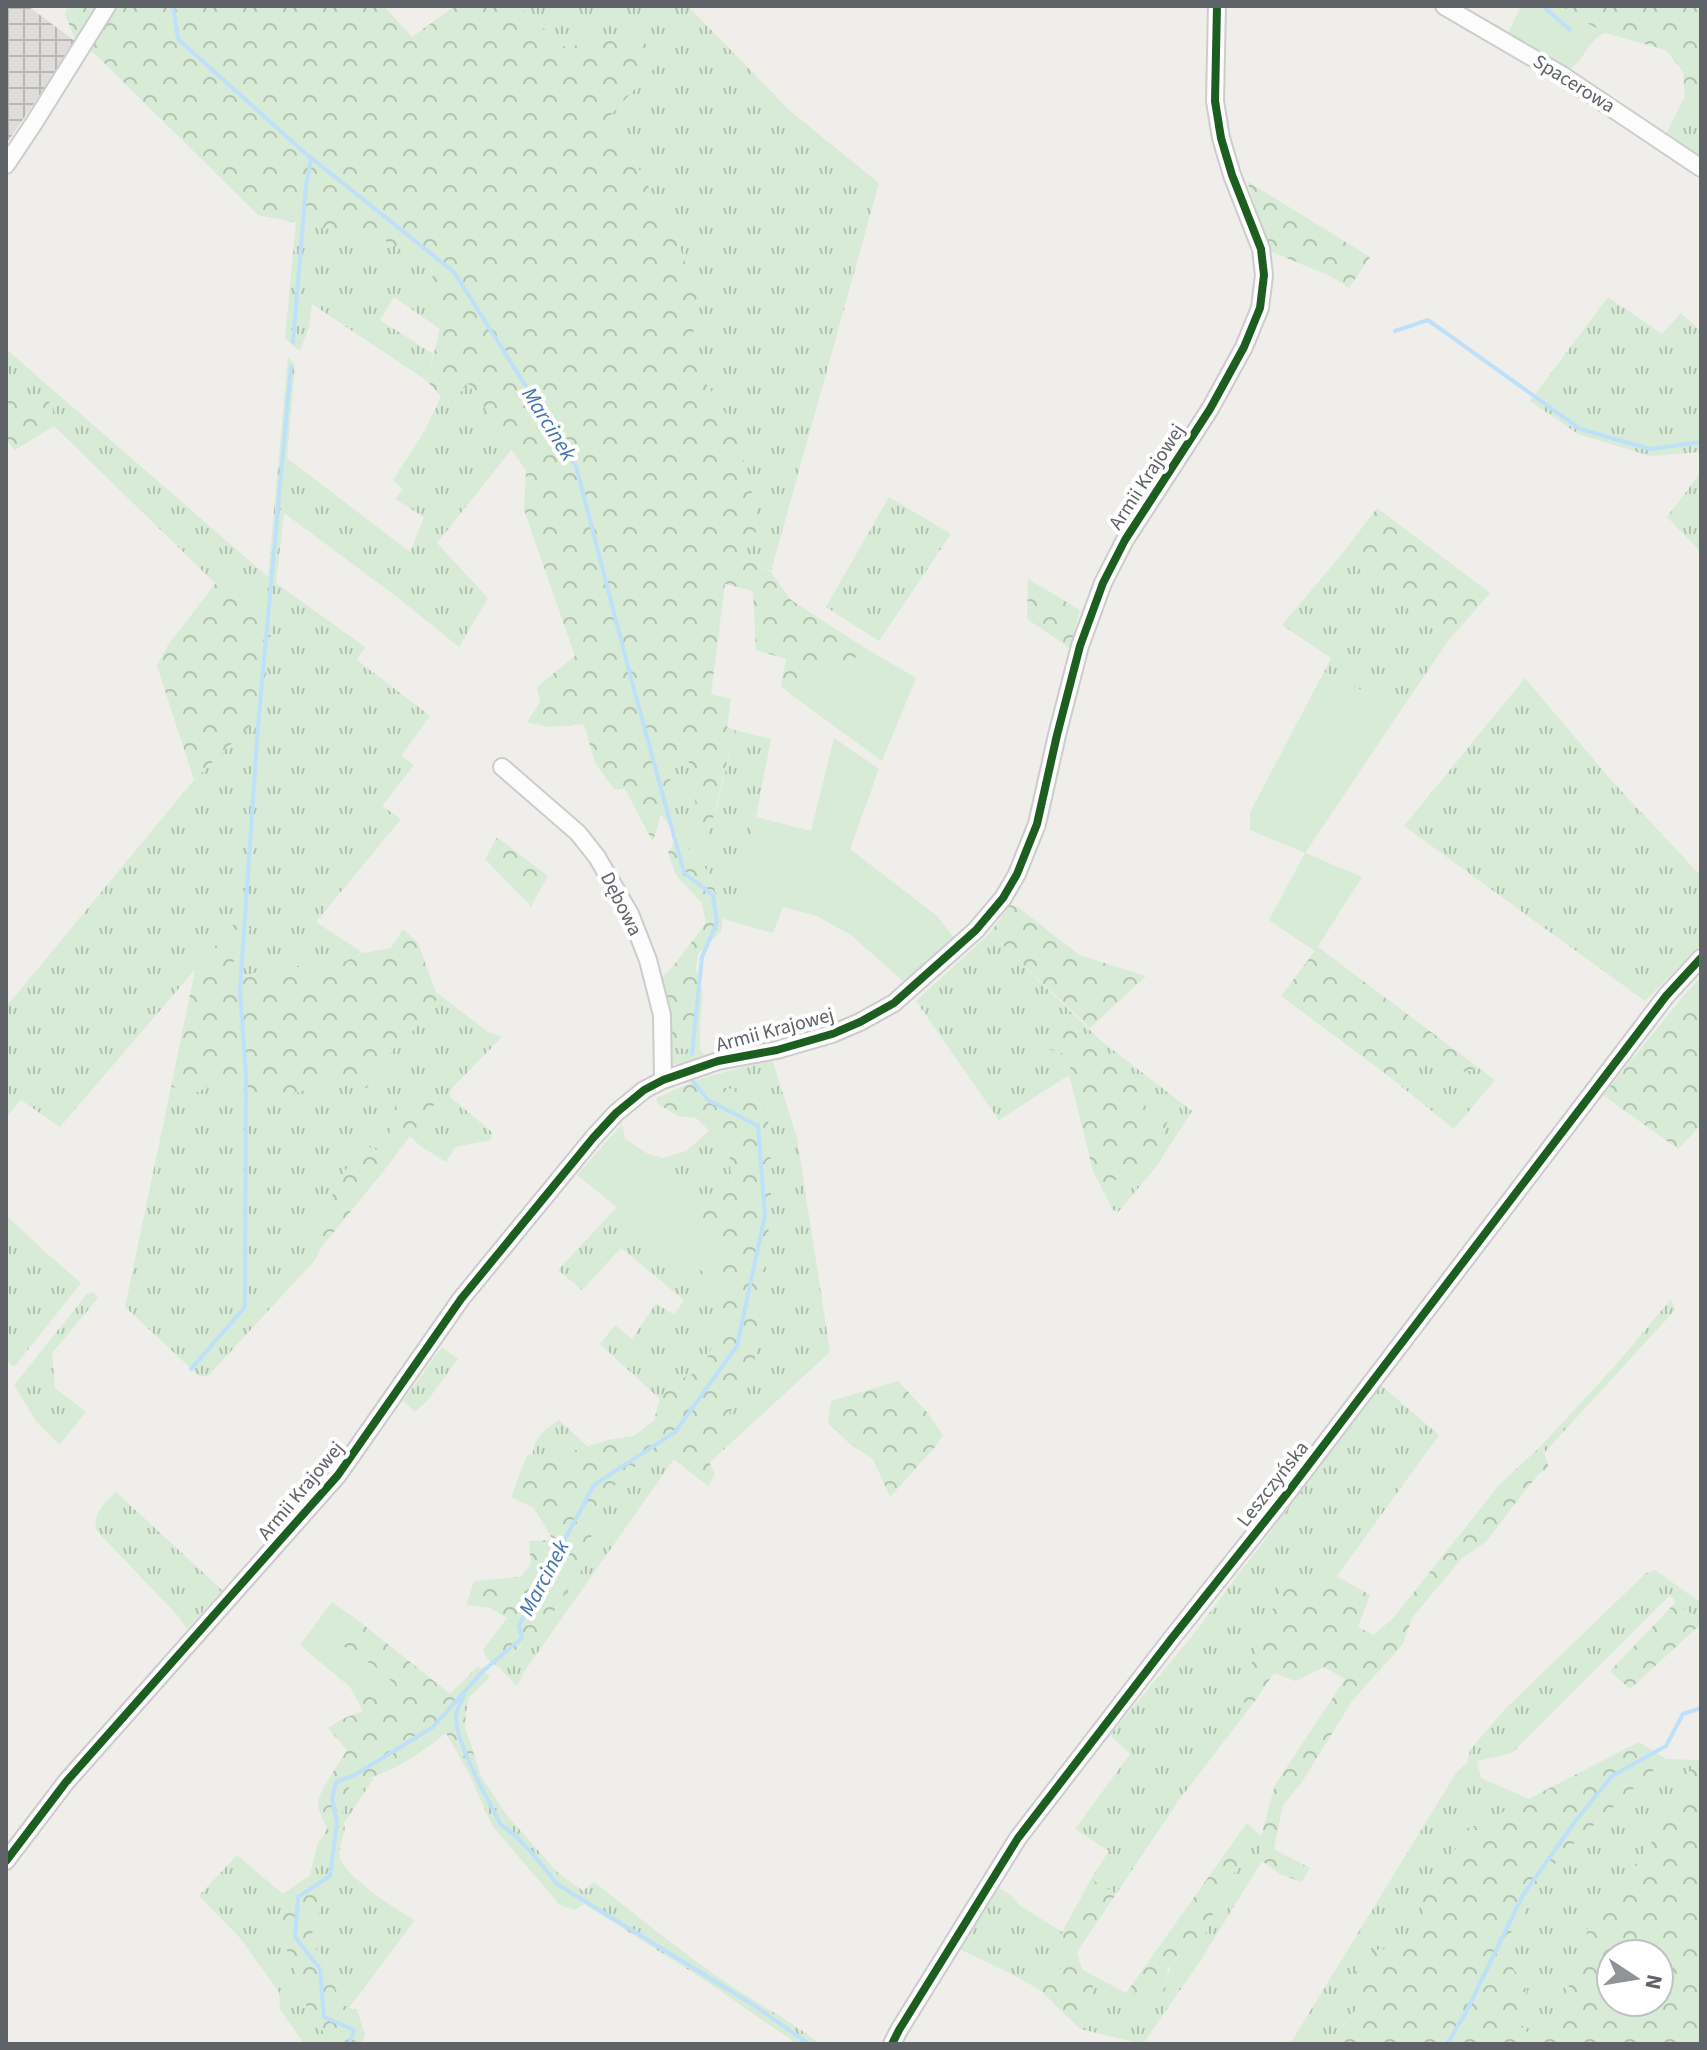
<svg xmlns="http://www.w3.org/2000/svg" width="1707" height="2050" viewBox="0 0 1707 2050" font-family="'Source Sans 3',sans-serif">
<defs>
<pattern id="industrial-grid" width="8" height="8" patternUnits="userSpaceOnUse" patternTransform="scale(2)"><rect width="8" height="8" fill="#dfddda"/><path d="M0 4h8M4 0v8" fill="none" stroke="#b8b7b5"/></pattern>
<pattern id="grass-tufts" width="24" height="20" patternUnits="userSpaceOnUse" patternTransform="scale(2)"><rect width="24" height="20" fill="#d8ebd6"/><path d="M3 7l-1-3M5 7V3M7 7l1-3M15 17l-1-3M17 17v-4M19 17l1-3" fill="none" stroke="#b2c2b1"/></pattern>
<pattern id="forest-crowns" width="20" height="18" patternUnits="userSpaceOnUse" patternTransform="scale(2)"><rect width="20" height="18" fill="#d8ebd6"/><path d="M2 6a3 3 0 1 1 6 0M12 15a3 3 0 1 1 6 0" fill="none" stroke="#b2c2b1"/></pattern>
</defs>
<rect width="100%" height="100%" fill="#efeeea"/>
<!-- industrial -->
<polygon fill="url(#industrial-grid)" points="6,6 28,6 76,42 6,144"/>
<!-- grass -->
<g fill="url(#grass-tufts)">
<polygon points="518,6 688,6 790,111 879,183 771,571 740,557 736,430 691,360 697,295 674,231 609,117 639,36 565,47"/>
<polygon points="1685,96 1701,102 1701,159 1666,134"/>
<polygon points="296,222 384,240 431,266 440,329 394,297 380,320 433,354 427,381 312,304 309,327 300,351 285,339"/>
<polygon points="1608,297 1662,334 1681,313 1701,332 1701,452 1650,456 1578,434 1530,401"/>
<polygon points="6,349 268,577 288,356 295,365 287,458 410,552 424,517 395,499 403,489 393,480 424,432 441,397 452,402 468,383 512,449 437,543 488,598 459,647 397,597 284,513 276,583 365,647 357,660 430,716 401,756 414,765 382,806 401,819 316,922 363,953 335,966 274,968 235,978 233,963 250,929 240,917 60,1127 21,1100 6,1117 6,1007 194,780 261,715 226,571 216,584 54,426 52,405 44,397 35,404 6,379"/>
<polygon points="1701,472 1701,552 1667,517"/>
<polygon points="889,497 951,534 879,641 826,607"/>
<polygon points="1342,554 1448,641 1401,710 1324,672 1331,658 1282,625"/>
<polygon points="1525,678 1611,780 1701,876 1701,944 1645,1001 1404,826"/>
<polygon points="735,730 771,739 756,817 730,921 723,918 710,874 677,836 661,814 681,742 685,736 701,838 717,806"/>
<polygon points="990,933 1100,1040 1192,1111 1156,1167 1118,1212 1113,1210 1099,1183 1126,1178 1168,1119 1151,1119 1133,1074 1098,1054 1071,1027 1049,1049 1072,1056 1069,1075 999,1120 916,1001"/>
<polygon points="1701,977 1701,1007 1681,999"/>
<polygon points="436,992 488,1032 502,1037 452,1088 449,1096 493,1133 491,1140 455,1147 446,1162 419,1145 410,1136 386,1168 375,1149 334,1194 310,1237 320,1249 315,1260 208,1376 199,1376 125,1307 171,1087 198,1092 221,1077 255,1097 296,1093 330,1081 367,1088 392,1050 410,1034 438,998"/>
<polygon points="670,1030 679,1048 700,1050 705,1055 678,1064 673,1064 669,1055"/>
<polygon points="772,1059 797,1138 830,1352 709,1463 705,1454 762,1327 772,1182 767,1100 760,1095 726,1088 703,1078"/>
<polygon points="1422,1060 1448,1076 1479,1068 1495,1080 1454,1129 1391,1078"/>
<polygon points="710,1130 729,1150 732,1188 703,1196 702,1206 652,1173 663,1158 686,1151"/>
<polygon points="617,1207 656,1239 718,1282 725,1322 701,1370 674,1382 660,1399 600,1344 615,1325 632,1339 656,1303 674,1315 684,1300 621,1248 582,1290 558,1270"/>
<polygon points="6,1215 44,1251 81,1283 14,1367 6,1360"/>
<polygon points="93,1292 98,1298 52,1353 55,1388 86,1412 59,1445 36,1421 14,1385 87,1294"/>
<polygon points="1671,1299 1675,1310 1545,1452 1541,1446 1614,1367"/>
<polygon points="442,1347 458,1359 427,1401 415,1412 403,1401"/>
<polygon points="1381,1385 1439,1435 1337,1576 1313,1590 1284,1564 1279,1599 1267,1618 1244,1702 1255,1701 1179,1800 1116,1894 1091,1879 1109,1851 1075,1829 1130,1754 1110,1735 1193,1635"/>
<path d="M559 1420 587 1446 560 1455H532C536 1436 542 1431 559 1420Z"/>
<polygon points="666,1453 674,1459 524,1672 517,1686 499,1667 522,1645 532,1645 587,1561 597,1503 632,1468 657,1455"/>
<path d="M116 1492 222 1590 187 1629 178 1616 96 1530C93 1512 104 1504 116 1492Z"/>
<polygon points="1655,1570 1701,1603 1701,1622 1676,1602 1670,1595 1512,1753 1477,1761 1481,1778 1529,1799 1470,1829 1423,1895 1423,1946 1359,2006 1327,2044 1290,2044 1456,1773 1467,1763 1470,1750 1504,1710 1646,1573"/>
<polygon points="478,1666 490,1677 469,1697 466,1712 450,1694"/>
<polygon points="1666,1759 1696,1760 1653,1840 1588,1929 1567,1992 1538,2041 1516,2023 1501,1948 1560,1856"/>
<path d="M468 1772 481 1776 505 1813 557 1872 583 1891 594 1882C638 1916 681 1952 727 1983 758 2004 791 2021 820 2044H797L703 1979 584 1904 574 1910 559 1904 493 1827Z"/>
<polygon points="374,1778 344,1823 341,1807 351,1782"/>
<path d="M1247 1823 1261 1836 1262 1861 1201 1960 1143 2044 1080 2029 1096 1977 1126 1993 1165 1991C1170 1957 1176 1957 1204 1939L1207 1926 1241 1859 1239 1834Z"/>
<path d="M327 1829 345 1830C342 1840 337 1852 341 1861 352 1881 395 1909 415 1920L349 2008 341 2006 325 1957 310 1944 316 1917 329 1893 310 1875 317 1845Z"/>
<polygon points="237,1855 283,1894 278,1931 291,1959 309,2014 330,2039 330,2044 304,2044 280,2009 279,1992 240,1938 199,1896"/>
<polygon points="999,1888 1011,1895 1019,1905 1062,1932 1061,1944 1077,1952 1079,1960 1053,1972 1031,1985 1006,1971 961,1950 983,1910"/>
</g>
<!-- forest -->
<g fill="url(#forest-crowns)" fill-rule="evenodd">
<polygon points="68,6 299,6 301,8 309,6 384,6 412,37 455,6 518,6 565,47 640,36 659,63 609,117 674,231 697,295 691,360 736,430 760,525 741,557 771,572 791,600 865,648 852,661 825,666 793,696 781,686 786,659 756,650 753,591 725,584 711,694 731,699 727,727 735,730 709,834 701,839 685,737 681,742 653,842 625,789 614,789 595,763 584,724 549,727 527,722 540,702 537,687 575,656 524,510 526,471 468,383 452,402 441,397 427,381 440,329 431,266 384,240 258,215 95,54 76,42 65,14"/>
<polygon points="1562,6 1701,6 1701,102 1685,96 1683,72 1666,50 1605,33 1574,16"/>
<polygon points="1247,181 1370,257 1349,288 1332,277 1270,251"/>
<polygon points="6,379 35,404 44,397 52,405 54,426 15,450 6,440"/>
<polygon points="1377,508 1490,593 1448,641 1342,554"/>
<polygon points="226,570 265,613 271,633 261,715 194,780 157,666 168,645"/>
<polygon points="1028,579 1080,610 1070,648 1027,619"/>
<polygon points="677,836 710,874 723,918 721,932 698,954 696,969 703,993 700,1022 700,1050 679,1048 670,1030 666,996 659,981 674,965 706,923 702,903 676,875 668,853"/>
<polygon points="497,837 548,876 531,906 485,859"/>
<polygon points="1010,905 1018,907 1079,955 1146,976 1090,1028 990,933"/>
<polygon points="240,917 250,929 233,963 236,978 274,968 335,966 363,953 391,948 403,929 418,943 438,998 410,1034 392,1050 367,1088 330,1081 296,1093 255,1097 221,1077 198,1092 171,1087 195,970"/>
<polygon points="1318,947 1479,1068 1448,1076 1422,1060 1391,1078 1281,996"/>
<polygon points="1681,999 1701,1007 1701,1125 1678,1149 1603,1095"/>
<polygon points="1071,1027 1098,1054 1117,1053 1133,1074 1151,1119 1169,1118 1158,1145 1126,1178 1099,1183 1093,1171 1069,1075 1072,1056 1048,1049"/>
<polygon points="703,1078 726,1088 760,1095 767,1100 772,1182 762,1327 750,1379 705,1454 715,1474 708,1486 666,1453 657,1455 632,1468 597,1503 587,1561 532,1645 521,1645 499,1667 487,1659 483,1650 507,1618 490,1608 466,1605 474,1581 521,1577 531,1563 529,1541 553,1540 534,1508 511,1497 527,1455 560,1455 608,1440 634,1436 654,1420 660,1399 674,1382 701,1370 725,1322 718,1289 717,1249 702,1225 702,1196 732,1187 729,1150 696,1118 678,1116 658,1104 656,1098"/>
<polygon points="428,1087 438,1100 410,1135 389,1136 396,1101"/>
<polygon points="360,1143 375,1149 386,1168 320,1249 310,1237"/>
<polygon points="898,1381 927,1412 943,1435 935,1447 890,1497 873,1459 850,1444 828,1423 831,1401"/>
<path d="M1541 1446C1546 1453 1545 1459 1549 1467L1539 1474 1523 1493 1486 1542 1462 1558 1412 1618 1403 1644 1352 1701 1302 1782 1283 1805 1274 1849 1310 1868 1302 1882 1280 1874 1262 1861 1261 1836 1275 1785 1345 1679 1324 1667 1295 1681 1274 1673 1255 1701 1244 1703 1243 1688 1267 1618 1279 1599 1284 1563 1313 1590 1337 1576 1370 1595 1358 1627 1374 1635 1394 1617 1500 1484Z"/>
<polygon points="1676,1602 1701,1622 1701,1624 1630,1689 1610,1671"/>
<path d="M355 1618 450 1694 466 1712 465 1727 481 1776 468 1772 446 1733C417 1757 388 1775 351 1783L341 1806 345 1830 327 1829C324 1821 318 1811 318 1804 318 1791 340 1763 347 1750L328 1728 342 1719 363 1711 350 1687 377 1700 395 1685 375 1667 340 1644 339 1633Z"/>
<path d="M1639 1742 1666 1759 1560 1856 1501 1948 1527 1991 1516 2023 1538 2041 1567 1992 1588 1929 1653 1840 1696 1760 1701 1761V2044H1327L1359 2007 1343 1985 1375 1950 1423 1946V1895L1470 1829ZM1611 1954H1659V2002H1611Z"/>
<polygon points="1239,1834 1241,1859 1207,1926 1204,1939 1193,1955 1179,1955 1168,1969 1165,1991 1156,1995 1126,1993"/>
<polygon points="310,1875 329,1893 316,1917 310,1944 325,1957 341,2005 357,2010 365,2034 362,2044 330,2044 329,2039 309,2014 291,1959 278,1931 283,1894"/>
<polygon points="1091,1879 1116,1894 1077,1952 1061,1944 1062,1932"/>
<polygon points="1079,1960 1083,1970 1096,1977 1080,2029 1041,1991 1031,1985 1053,1972"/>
</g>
<!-- garden -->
<g fill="#d8ebd6">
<path d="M1521 6H1562L1574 16 1605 33C1586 41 1586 59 1569 70L1508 33Z"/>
<polygon points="865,648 916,678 882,761 793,696 825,666 852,661"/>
<polygon points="1324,672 1401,710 1305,853 1362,877 1315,951 1269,920 1305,853 1250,830 1250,812"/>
<polygon points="834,738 879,769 850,849 937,916 955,939 905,983 851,935 817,916 783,907 773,933 730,921 756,817 811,831"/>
<polygon points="622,1124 625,1139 648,1154 663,1158 653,1174 702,1206 702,1225 717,1249 718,1282 656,1239 577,1175"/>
<polygon points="332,1602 355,1618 339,1633 340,1644 375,1667 396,1685 377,1700 350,1687 300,1645"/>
</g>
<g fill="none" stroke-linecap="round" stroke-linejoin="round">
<!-- stream -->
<g stroke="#bfe0f9" stroke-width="4">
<polyline points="173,6 178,39 305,153 454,272 576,466 632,682 684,873 713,895 717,922 702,957 692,1054"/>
<polyline points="1543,6 1570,30"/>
<polyline points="1395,331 1428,320 1580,429 1650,449 1701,442"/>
<polyline points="293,342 306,186 311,158"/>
<polyline points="191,1369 245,1307 246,1075 240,991 258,726 291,366"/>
<path d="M464 1695C461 1702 455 1712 456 1719 457 1746 488 1799 501 1825 524 1840 541 1864 557 1884L755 2006 809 2044"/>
<polyline points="349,2044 354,2030 324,2017 320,1969 295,1937 298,1897 330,1876 337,1823 332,1798 336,1782 353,1776 433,1727 483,1671 522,1638 519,1625 594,1485 675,1432 737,1346 765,1215 758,1126 708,1100 692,1080"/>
<polyline points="1447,2044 1465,2014 1523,1895 1574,1823 1612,1776 1666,1746 1683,1714 1701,1708"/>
</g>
<!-- minor casing -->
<g stroke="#cbcccc" stroke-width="20">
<g id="minor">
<polyline points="1444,6 1562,75 1701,168"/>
<polyline points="6,165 34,123 107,6"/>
<polyline points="502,767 578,833 597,857 630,914 648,960 662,1015 663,1080"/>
<polyline points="6,1861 66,1782 338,1475 461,1299 593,1138 616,1113 644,1090 663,1080 718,1061 777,1050 832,1034 860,1022 894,1003 976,930 1003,898 1017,874 1037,824 1057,735 1080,646 1103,583 1125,540 1210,409 1244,347 1260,308 1264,275 1261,249 1232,175 1221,138 1215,101 1217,6"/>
<polyline points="892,2044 899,2030 1018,1838 1172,1638 1285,1496 1666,996 1701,958"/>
</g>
</g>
<!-- minor -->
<use href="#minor" stroke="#fdfcfc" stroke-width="16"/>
<!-- cycleway casing -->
<g stroke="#fff" stroke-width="13">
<g id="cycleway">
<polyline points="6,1861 66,1782 338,1475 461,1299 593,1138 616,1113 644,1090 663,1080 718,1061 777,1050 832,1034 860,1022 894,1003 976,930 1003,898 1017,874 1037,824 1057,735 1080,646 1103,583 1125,540 1210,409 1244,347 1260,308 1264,275 1261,249 1232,175 1221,138 1215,101 1217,6"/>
<polyline points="892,2044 899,2030 1018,1838 1172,1638 1285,1496 1666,996 1701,958"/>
</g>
</g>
<!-- cycleway -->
<use href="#cycleway" stroke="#1b5e20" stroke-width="8"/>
</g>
<g text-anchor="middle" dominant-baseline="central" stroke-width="8" stroke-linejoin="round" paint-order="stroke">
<!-- street labels -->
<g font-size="20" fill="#5f6368" stroke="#fff">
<text transform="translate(1574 84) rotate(32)">Spacerowa</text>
<text transform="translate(1147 477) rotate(-57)">Armii Krajowej</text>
<text transform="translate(621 904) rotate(63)">Dębowa</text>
<text transform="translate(775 1030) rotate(-15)">Armii Krajowej</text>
<text transform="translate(1273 1484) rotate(-52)">Leszczyńska</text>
<text transform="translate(301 1491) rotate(-50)">Armii Krajowej</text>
</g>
<!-- water labels -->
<g font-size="22" font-style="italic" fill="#4174aa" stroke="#fff">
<text transform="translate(549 424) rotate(58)">Marcinek</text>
<text transform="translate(544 1578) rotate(-62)">Marcinek</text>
</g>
</g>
<!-- border -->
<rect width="1707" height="2050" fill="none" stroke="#5f6368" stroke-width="16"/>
<!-- north arrow -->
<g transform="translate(1635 1978) rotate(102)"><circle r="38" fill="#ffffff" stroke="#bfc1c3" stroke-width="2"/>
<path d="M0-6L14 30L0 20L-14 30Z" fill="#919496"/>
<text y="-12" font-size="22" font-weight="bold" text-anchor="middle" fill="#5f6368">N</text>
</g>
</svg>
